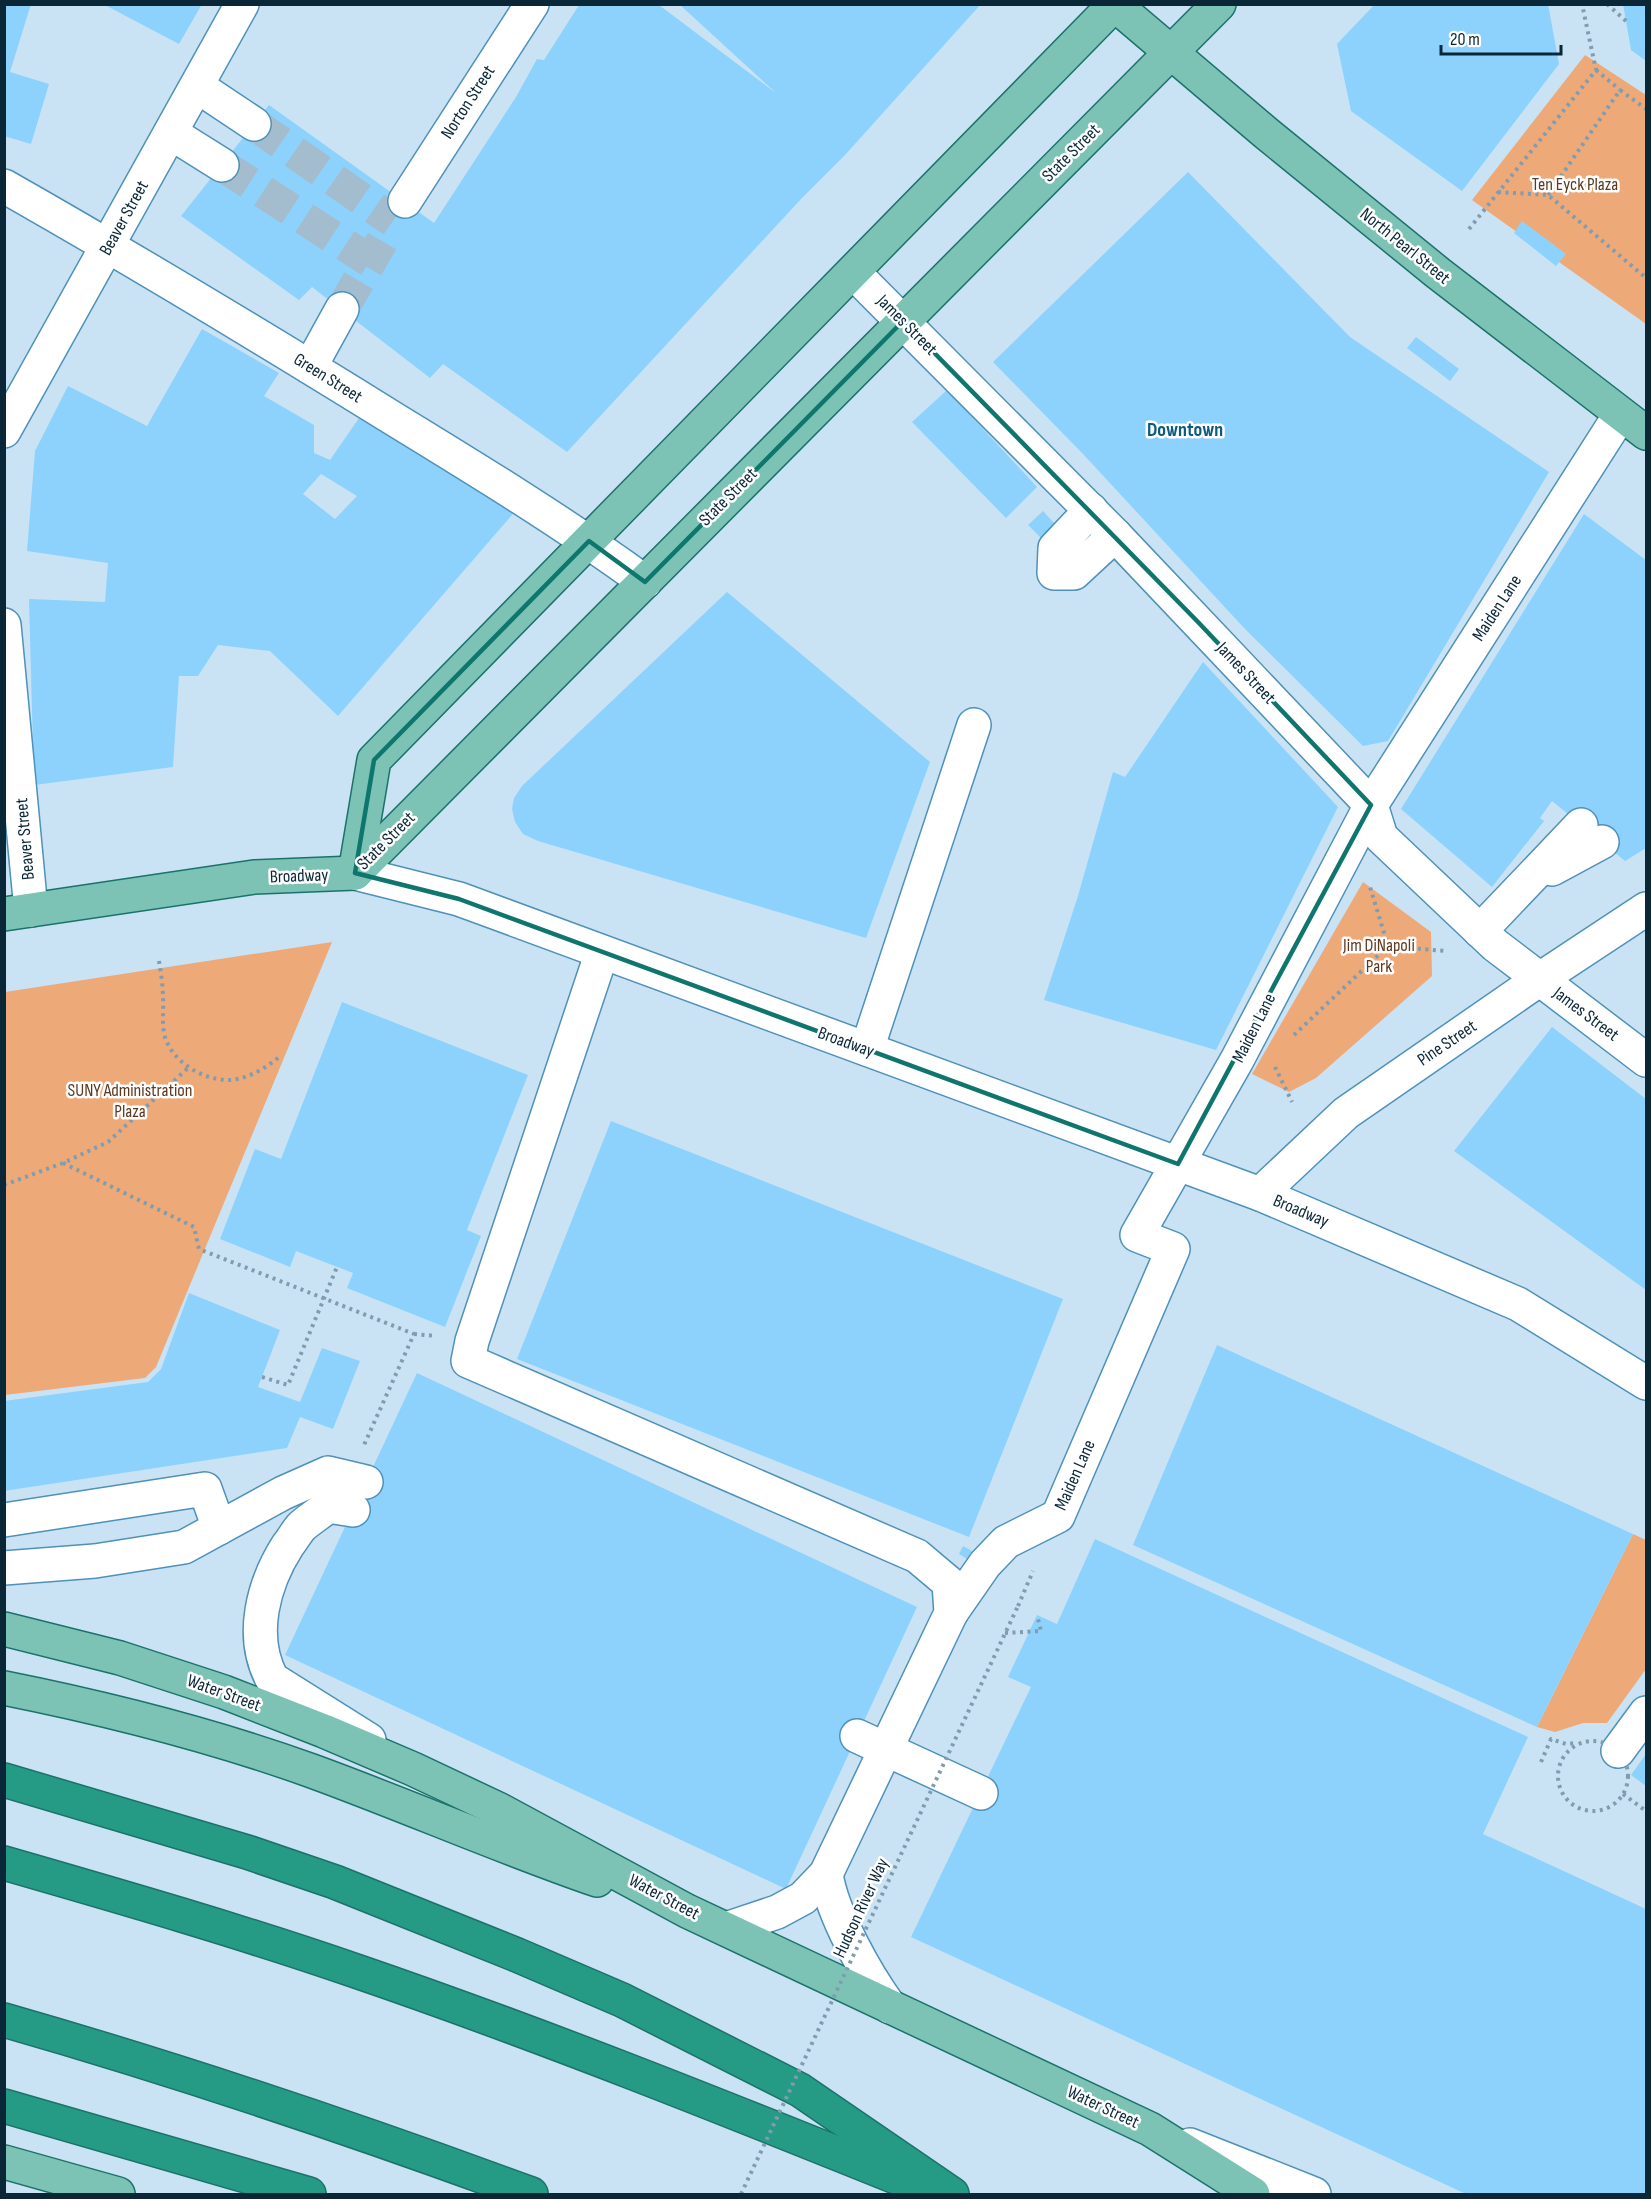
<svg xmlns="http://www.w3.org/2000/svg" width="1651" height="2199" viewBox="0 0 1651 2199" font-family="'Sofia Sans Condensed',sans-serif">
<rect width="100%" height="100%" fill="#c9e3f5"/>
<!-- green -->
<g fill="#eda978">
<polygon points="1585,55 1646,95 1646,324 1472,200"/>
<polygon points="1363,882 1431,932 1432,976 1316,1078 1289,1092 1252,1074"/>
<polygon points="332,942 156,1367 145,1378 5,1395 5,992"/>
<polygon points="1633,1534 1646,1540 1646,1669 1607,1723 1583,1723 1555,1732 1537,1727"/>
</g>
<!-- building -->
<g fill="#8dd2fd" fill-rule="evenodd">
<polygon points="4,4 31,4 10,72 49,84 31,144 4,136"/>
<polygon points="103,4 202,4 179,44"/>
<polygon points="679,4 981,4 845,155 802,198 567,452 443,364 430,378 312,287 299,300 181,216 269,105 434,223 516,97 537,59 544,60 579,5 659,5 776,93"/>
<polygon points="1375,4 1548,4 1559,64 1462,191 1351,111 1337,44"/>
<polygon points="1623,4 1646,4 1646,61 1631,50"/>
<polygon points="1188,172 1350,337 1549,472 1388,741 1363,746 1245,629 1083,454 993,362"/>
<polygon points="1522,221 1566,254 1556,266 1514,233"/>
<path d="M202 329 279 373 264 396 314 425V453L330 460 359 418 518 508 338 716 270 651 218 645 198 676H179L173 767 34 785 29 599 105 602 108 563 27 551 35 451 68 386 147 426ZM321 474 357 496 335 519 303 494Z"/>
<polygon points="1416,337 1459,369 1450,381 1407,348"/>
<polygon points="947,390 1037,487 1006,518 912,422"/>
<polygon points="1043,511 1055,524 1041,538 1028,525"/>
<polygon points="1584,514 1646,560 1646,848 1625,861 1552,801 1540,818 1544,821 1492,887 1401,809"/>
<polygon points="727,592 930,762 866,938 538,841 523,834 515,822 512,809 514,798 522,786"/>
<polygon points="1203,662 1338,807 1216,1050 1044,1000 1078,896 1113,772 1125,777"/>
<polygon points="342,1002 528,1075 467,1230 481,1236 445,1327 347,1288 353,1273 296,1251 290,1267 220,1239 255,1149 281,1159"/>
<polygon points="1552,1027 1646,1099 1646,1290 1454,1151"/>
<polygon points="611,1121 1063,1299 969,1537 517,1359"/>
<polygon points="189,1293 280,1330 258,1387 300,1402 322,1348 360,1361 333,1429 300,1417 287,1448 4,1491 4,1401 148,1382 161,1369"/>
<polygon points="1217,1345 1633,1534 1537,1727 1133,1545"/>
<polygon points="417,1373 917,1607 786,1889 285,1655"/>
<polygon points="1095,1539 1528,1737 1483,1834 1646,1909 1646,2194 1466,2194 911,1937 1031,1687 1008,1677 1037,1615 1057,1624"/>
<polygon points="963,1546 972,1551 967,1559 959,1554"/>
<polygon points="1646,1754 1646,1786 1631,1775"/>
</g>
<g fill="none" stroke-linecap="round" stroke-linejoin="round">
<!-- minor-tunnel -->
<g stroke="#a3bdcf" stroke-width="33" stroke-dasharray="33 16" stroke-linecap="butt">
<polyline points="254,124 393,221"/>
<polyline points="222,165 370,261"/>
<polyline points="342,309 382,241"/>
</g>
<!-- minor casing -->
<g stroke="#4e91b9" stroke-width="36">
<g id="minor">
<polyline points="197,86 254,124"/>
<polyline points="171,133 222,165"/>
<path d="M4 186C136 261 265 339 394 419 479 471 564 523 645 582"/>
<polyline points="405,201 532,4"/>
<polyline points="853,272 1115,535 1371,805 1381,837 1495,945 1646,1060"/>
<polyline points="310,367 342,309"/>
<polyline points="4,431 242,4"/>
<polyline points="1091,510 1055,548 1054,573 1074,573 1115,535"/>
<polyline points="4,625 31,910"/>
<polyline points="1552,869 1602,842"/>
<polyline points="355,873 459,899 1260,1194 1518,1304 1646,1383"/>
<polyline points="1480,931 1581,825"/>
<polyline points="602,952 472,1341 468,1361 917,1556 949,1583 951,1613 826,1874 803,1898 777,1912 726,1929"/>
<polyline points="867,1049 974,725"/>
<polyline points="1260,1194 1346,1113 1540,979 1646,909"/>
<path d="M353 1510 328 1506C320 1513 310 1519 302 1526 297 1531 293 1539 288 1545 263 1584 249 1636 272 1679L369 1740"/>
<polyline points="4,1520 205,1489 219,1528"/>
<polyline points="4,1568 95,1561 184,1547 283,1493 328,1473 366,1482"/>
<polyline points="951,1613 985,1564 1006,1542 1058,1516 1173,1249 1137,1235 1237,1060 1371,805 1620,415"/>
<polyline points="857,1736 981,1793"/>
<polyline points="1618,1751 1646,1713"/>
<path d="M826 1874C832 1914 866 1974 890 2007"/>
<polyline points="1190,2145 1314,2194"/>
</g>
</g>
<!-- major casing -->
<g stroke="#1c726a" stroke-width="36">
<g id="major">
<polyline points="1114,4 1266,133 1438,273 1646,433"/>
<polyline points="355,873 1219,4"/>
<polyline points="355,873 374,760 1115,4"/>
<polyline points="4,914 254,877 355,873"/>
<polyline points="4,1629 120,1658 224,1692 324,1731 413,1769 500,1810 687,1911 1150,2129 1253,2194"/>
<path d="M4 1688C109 1709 212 1735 312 1771 408 1806 501 1847 597 1880"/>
<polyline points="4,2162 118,2194"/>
</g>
</g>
<!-- highway casing -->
<g stroke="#1c726a" stroke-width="36">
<g id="highway">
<polyline points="4,1780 247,1852 335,1882 517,1955 622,2000 800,2090 952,2194"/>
<path d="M4 1863C122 1897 240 1931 356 1971 543 2035 727 2109 911 2183"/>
<path d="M4 2020C182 2071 357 2130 531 2194"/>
<polyline points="4,2106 309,2194"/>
</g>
</g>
<!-- path -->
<g stroke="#819cae" stroke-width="4" stroke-dasharray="3 4.5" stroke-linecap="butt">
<polyline points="1607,4 1626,21"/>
<polyline points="1596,70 1620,90"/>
<polyline points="1498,192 1548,195 1645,277 1646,274"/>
<polyline points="1548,195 1620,90 1646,109"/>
<polyline points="1469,229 1596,70 1582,4"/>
<polyline points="1388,946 1445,951"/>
<path d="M159 961C161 973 163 986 163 998 164 1012 161 1027 166 1040 175 1063 202 1079 226 1080 244 1081 267 1068 280 1056"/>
<polyline points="1294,1035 1388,946 1370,887"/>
<polyline points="1275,1067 1292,1102"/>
<polyline points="63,1163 194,1227 199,1249 414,1334 364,1445"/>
<polyline points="4,1185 63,1163 108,1142 188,1068"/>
<polyline points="414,1334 436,1336"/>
<polyline points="1018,1606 1033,1571"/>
<polyline points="1005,1633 1041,1631 1037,1615"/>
<circle cx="1593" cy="1776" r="35"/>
<polyline points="1541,1762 1551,1739 1566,1744 1577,1743"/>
<polyline points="1623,1794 1646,1811"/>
</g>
<!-- minor -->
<use href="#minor" stroke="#fff" stroke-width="33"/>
<!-- major -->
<use href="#major" stroke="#7cc3b6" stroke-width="33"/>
<!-- highway -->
<use href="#highway" stroke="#259b85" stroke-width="33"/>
<!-- path-bridge -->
<g stroke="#819cae" stroke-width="4" stroke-dasharray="3 4.5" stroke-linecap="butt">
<polyline points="262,1377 288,1385 337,1267"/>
<polyline points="741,2194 1018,1606"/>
</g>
</g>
<!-- marked area -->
<path fill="none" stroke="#0f766e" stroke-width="4.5" stroke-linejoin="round" d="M903 321 1198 622 1371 805 1178 1164 459 899 355 873 374 760 589 541 645 582Z"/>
<g text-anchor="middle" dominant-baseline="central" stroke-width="5" stroke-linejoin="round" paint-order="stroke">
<!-- street labels -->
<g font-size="18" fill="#0a2738" stroke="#fff">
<text transform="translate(468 102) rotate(-57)">Norton Street</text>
<text transform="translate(1071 153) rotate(-45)">State Street</text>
<text transform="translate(124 218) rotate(-61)">Beaver Street</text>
<text transform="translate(1405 246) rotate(39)">North Pearl Street</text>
<text transform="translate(907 325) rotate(45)">James Street</text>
<text transform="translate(328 378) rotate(32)">Green Street</text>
<text transform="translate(728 497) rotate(-45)">State Street</text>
<text transform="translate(1497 608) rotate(-57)">Maiden Lane</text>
<text transform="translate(1246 673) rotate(47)">James Street</text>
<text transform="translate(25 839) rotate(-95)">Beaver Street</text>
<text transform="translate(386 841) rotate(-45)">State Street</text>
<text transform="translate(299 876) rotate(-2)">Broadway</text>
<text transform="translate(1586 1014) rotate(37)">James Street</text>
<text transform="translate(1254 1028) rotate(-63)">Maiden Lane</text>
<text transform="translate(846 1042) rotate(20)">Broadway</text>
<text transform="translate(1447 1043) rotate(-34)">Pine Street</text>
<text transform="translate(1301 1211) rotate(23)">Broadway</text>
<text transform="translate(1075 1475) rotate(-66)">Maiden Lane</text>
<text transform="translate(224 1693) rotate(20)">Water Street</text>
<text transform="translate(664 1897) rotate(28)">Water Street</text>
<text transform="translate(861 1908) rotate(-65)">Hudson River Way</text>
<text transform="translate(1103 2107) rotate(25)">Water Street</text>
</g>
<!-- park labels -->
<g font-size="18" fill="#5d391e" stroke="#fff">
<text x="1575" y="184">Ten Eyck Plaza</text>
<text x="1379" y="945">Jim DiNapoli<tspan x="1379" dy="21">Park</tspan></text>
<text x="130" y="1090">SUNY Administration<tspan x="130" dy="21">Plaza</tspan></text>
</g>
<!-- neighbourhood labels -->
<g font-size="20" font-weight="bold" fill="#0d5a7f" stroke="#fff">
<text x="1185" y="430">Downtown</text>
</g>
</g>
<!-- border -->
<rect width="1651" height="2199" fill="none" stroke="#0a2738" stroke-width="12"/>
<!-- scale -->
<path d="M1441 45v9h120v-9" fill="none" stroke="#0a2738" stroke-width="3"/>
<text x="1450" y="45" font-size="18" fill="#0a2738" stroke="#ffffff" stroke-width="4.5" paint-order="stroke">20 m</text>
</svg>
